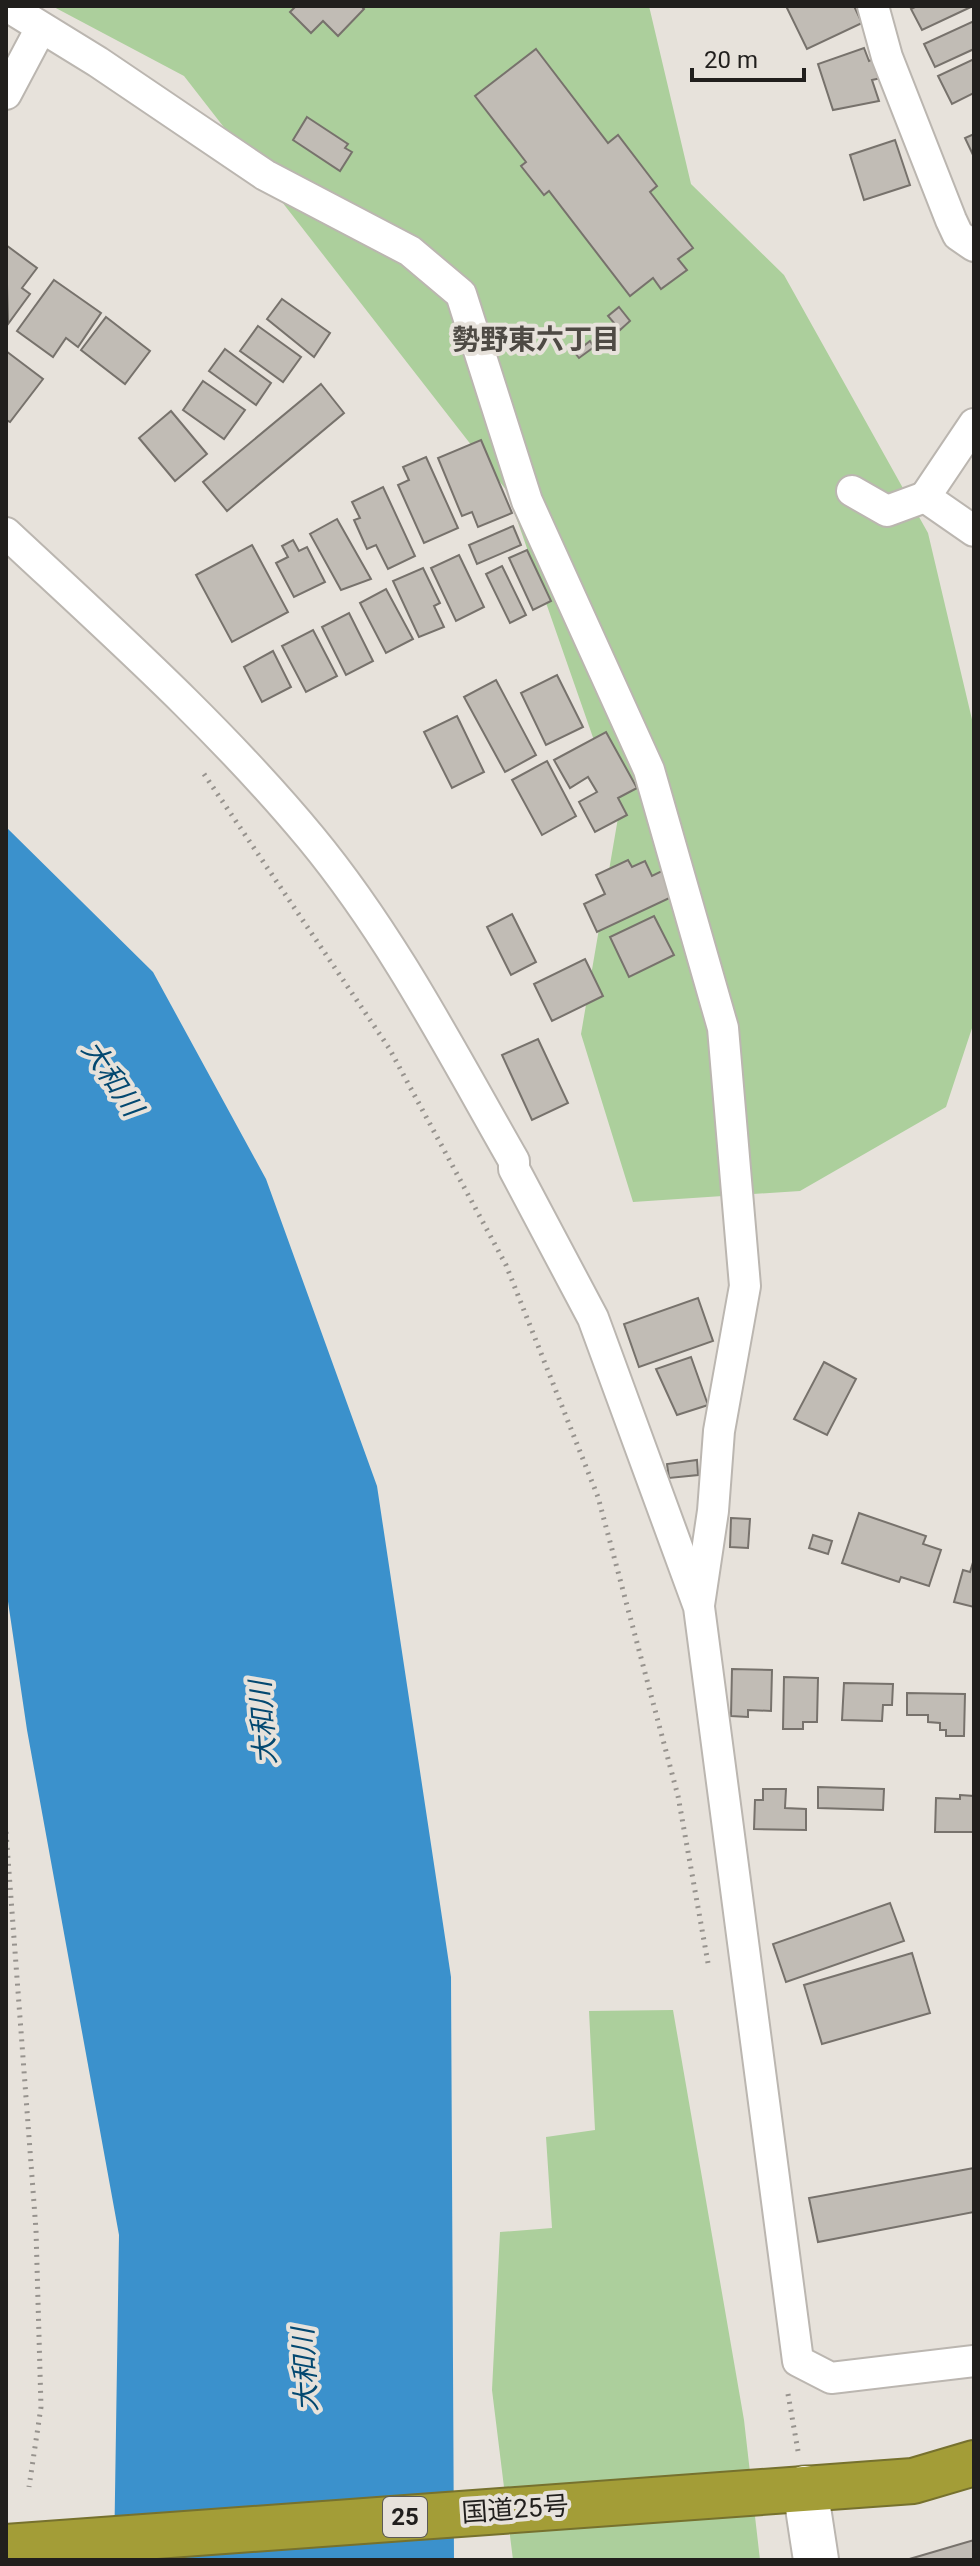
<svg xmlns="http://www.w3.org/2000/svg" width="980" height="2566" viewBox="0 0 980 2566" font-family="Roboto,'Noto Sans JP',sans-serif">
<rect width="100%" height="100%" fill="#e7e2db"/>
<!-- green -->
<g fill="#accf9c">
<polygon points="52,6 649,6 691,184 784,275 928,533 974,728 974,1022 946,1107 800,1191 633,1202 581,1034 619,812 507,491 184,76"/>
<polygon points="673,2010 744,2420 760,2560 513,2560 492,2390 500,2232 552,2228 546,2137 595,2130 589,2011"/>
</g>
<!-- water -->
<polygon fill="#3b91cc" points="6,827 153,972 266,1179 377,1486 451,1977 454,2560 114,2560 119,2235 27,1730 6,1588"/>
<!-- building -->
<g fill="#c1bcb5" stroke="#77726c" stroke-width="2">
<polygon points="296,6 361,6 364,9 338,36 323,21 311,33 290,12"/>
<polygon points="786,6 854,6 862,23 807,49"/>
<polygon points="917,6 973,6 922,30 911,9"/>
<polygon points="974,21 974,49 935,67 924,44"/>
<polygon points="864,48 869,61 874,59 881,78 872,80 879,101 833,110 818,64"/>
<polygon points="536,49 608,143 618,135 657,186 650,192 693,248 678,259 687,270 661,289 653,278 630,296 549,191 544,195 521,166 526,162 475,96"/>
<polygon points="974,59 974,93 952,104 938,76"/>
<polygon points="307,117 348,144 345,148 352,152 340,171 293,140"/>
<polygon points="974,134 974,157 965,138"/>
<polygon points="895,140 910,185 864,200 850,155"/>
<polygon points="6,245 37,268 22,288 30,294 8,324"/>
<polygon points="54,280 101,313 78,347 66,338 53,357 17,331"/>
<polygon points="282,299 330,333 314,357 267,319"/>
<polygon points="619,307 630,321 620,330 608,316"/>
<polygon points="106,317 150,351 125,384 81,350"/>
<polygon points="258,326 301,357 283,382 240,351"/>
<polygon points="590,341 594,347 579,358 575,353"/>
<polygon points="225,349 271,383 256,405 209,371"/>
<polygon points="6,351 43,379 10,422 6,420"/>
<polygon points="203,381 245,410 224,439 183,410"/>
<polygon points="321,384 344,413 227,511 203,482"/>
<polygon points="171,411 207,454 175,481 139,438"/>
<polygon points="481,440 512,513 478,527 472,512 462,516 438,458"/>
<polygon points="426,457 458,528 424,543 398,485 409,480 403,467"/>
<polygon points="383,487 415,556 388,569 376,545 367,549 354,520 360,518 352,502"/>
<polygon points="337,519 371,579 341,590 310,534"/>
<polygon points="513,526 521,545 477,564 469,545"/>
<polygon points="293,540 299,551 307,547 325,582 294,597 276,563 288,557 282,546"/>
<polygon points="252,545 288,612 232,642 196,575"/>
<polygon points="527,550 551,601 533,610 509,558"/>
<polygon points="459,555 484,607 456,621 431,568"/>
<polygon points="502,566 526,615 510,623 486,574"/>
<polygon points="423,568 440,603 434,606 444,627 419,637 393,581"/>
<polygon points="386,589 413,639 386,653 360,603"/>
<polygon points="349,613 373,661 346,675 322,627"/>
<polygon points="313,630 337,676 306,692 282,646"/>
<polygon points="273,651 291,687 262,702 244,667"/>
<polygon points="557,675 583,727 546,745 521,693"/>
<polygon points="496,680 536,755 505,772 464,697"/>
<polygon points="457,716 484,772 452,788 424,732"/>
<polygon points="606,732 637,788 618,798 627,815 595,832 579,802 597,792 588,777 570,788 554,760"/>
<polygon points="547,761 576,816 542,835 512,780"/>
<polygon points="628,860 632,867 645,861 652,876 666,869 678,894 597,932 584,904 605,894 596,875"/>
<polygon points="512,914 536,962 511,975 487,927"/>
<polygon points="654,916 674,955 629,977 610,937"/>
<polygon points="585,959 603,996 552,1021 534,984"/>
<polygon points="538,1039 568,1103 532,1120 502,1055"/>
<polygon points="698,1298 713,1341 639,1367 624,1324"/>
<polygon points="691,1357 708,1405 677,1415 656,1369"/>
<polygon points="824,1362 856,1379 827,1435 794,1419"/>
<polygon points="697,1460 698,1475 669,1478 667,1464"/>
<polygon points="859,1513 926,1536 923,1544 941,1550 929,1586 901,1577 899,1582 842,1563"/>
<polygon points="731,1518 750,1519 748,1548 730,1547"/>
<polygon points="813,1535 832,1541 828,1554 809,1548"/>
<polygon points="974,1559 974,1607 954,1602 963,1570 970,1572"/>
<polygon points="732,1669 772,1670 771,1711 748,1710 748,1717 731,1716"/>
<polygon points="784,1677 818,1678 817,1722 803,1722 803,1729 783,1729"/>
<polygon points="844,1683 893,1684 892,1705 883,1705 882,1721 842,1720"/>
<polygon points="907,1693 965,1694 964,1736 946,1736 946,1730 940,1730 940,1723 928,1722 928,1715 907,1715"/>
<polygon points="818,1787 884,1789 883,1810 818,1808"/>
<polygon points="763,1789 786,1789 785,1808 806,1809 806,1830 754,1829 755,1800 763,1800"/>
<polygon points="960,1795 974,1796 974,1832 935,1832 936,1798 960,1799"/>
<polygon points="890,1903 904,1941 786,1982 773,1944"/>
<polygon points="912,1953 930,2013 822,2044 804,1985"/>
<polygon points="974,2168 974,2212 818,2242 809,2198"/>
<polygon points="974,2540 974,2560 906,2560"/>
</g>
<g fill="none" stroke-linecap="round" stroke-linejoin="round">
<!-- street casing -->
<g stroke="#bbb6b0" stroke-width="34">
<g id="street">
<polyline points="7,6 98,62 265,175 410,251 461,294 527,501 649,770 723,1028 745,1286 719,1431 713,1511 699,1605"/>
<polyline points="873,6 887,57 951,220 958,235 974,246"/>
<polyline points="6,94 41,28"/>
<polyline points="974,424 925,497 974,531"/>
<polyline points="852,491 887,511 925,497"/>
<path d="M6 533C111 631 219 727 311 838 392 936 451 1051 514 1161V1169L593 1318 699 1607 798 2361 831 2378 974 2361"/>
</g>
</g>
<!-- secondary casing -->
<g stroke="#bbb6b0" stroke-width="48">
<polyline id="secondary" points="805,2488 816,2560"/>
</g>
<!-- highway casing -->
<g stroke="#76712e" stroke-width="48">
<polyline id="highway" points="6,2547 913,2481 974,2463"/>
</g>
<!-- path -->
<g stroke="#97938e" stroke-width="5" stroke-dasharray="2 6" stroke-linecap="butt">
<polyline points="204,774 389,1048 506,1265 598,1497 678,1796 708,1963"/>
<polyline points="6,1832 36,2230 41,2407 29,2487"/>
<polyline points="788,2394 798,2451"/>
</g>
<!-- street -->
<use href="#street" stroke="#fff" stroke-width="30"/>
<!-- secondary -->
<use href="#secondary" stroke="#fff" stroke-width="44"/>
<!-- highway -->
<use href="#highway" stroke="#a39d37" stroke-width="44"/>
</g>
<g text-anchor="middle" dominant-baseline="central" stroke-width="8" stroke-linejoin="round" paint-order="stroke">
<!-- shield labels -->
<rect fill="#e7e2db" stroke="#5c5a56" stroke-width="2" x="383" y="2497" width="44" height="40" rx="6"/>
<g font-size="24" font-weight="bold" fill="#211f1d">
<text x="405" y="2517">25</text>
</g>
<!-- street labels -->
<g font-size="26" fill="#211f1d" stroke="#e7e2db">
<text transform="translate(515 2509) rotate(-4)">国道25号</text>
</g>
<!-- neighbourhood labels -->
<g font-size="28" font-weight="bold" fill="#4e4a44" stroke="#e7e2db">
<text x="536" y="339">勢野東六丁目</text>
</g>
<!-- water labels -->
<g font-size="28" font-style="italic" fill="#034870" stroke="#e7e2db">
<text transform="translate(112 1078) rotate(56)">大和川</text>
<text transform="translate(263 1723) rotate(-94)">大和川</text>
<text transform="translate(305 2370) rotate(-93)">大和川</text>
</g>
</g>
<!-- border -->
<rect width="980" height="2566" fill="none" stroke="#211f1d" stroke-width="16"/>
<!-- scale -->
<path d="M692 68v12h112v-12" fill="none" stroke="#211f1d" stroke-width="4"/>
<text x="704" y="68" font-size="24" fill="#211f1d" stroke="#e7e2db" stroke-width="6" paint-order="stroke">20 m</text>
</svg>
